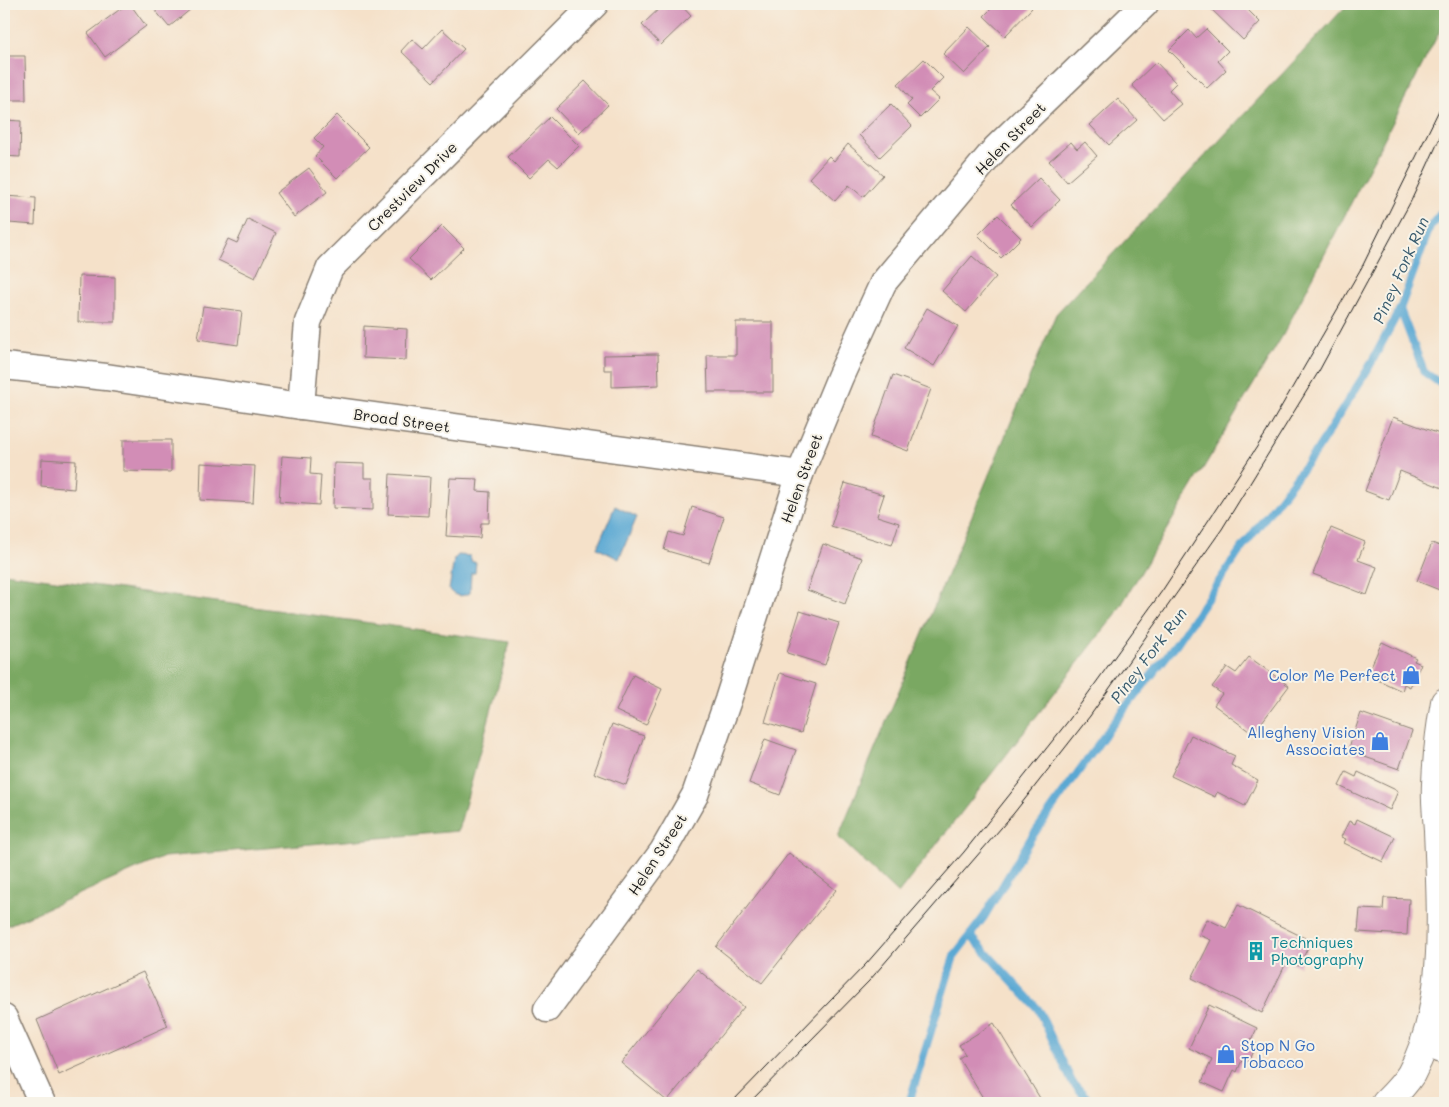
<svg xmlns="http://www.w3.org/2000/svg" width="1449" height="1107" viewBox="0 0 1449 1107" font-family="Mali,sans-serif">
<rect width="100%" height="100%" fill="#f7f3e8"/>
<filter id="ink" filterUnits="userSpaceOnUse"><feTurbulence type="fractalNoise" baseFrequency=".02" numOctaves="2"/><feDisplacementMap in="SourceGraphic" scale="10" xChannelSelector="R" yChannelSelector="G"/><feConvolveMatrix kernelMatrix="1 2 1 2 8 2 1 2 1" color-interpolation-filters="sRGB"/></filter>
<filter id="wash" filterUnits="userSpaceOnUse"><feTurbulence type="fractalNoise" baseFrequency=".0096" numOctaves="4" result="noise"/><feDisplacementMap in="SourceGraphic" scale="20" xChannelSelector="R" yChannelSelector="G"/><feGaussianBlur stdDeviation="1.12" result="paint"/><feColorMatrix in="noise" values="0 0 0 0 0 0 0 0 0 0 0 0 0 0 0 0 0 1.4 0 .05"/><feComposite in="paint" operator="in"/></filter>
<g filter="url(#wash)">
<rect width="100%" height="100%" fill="#f5e1c9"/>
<!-- forest -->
<g fill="#7aa862" stroke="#4b623f">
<polygon points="1348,4 1445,4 1445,21 1283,335 1116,614 898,894 838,837 1056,314"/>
<polygon points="4,573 510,642 458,831 164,857 4,927"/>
</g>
<!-- water -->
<g fill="#5aa8d3" stroke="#3b6278">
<polygon points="615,506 637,517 619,559 597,548"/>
<path d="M458 555 470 556 472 562H476L475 573H471L470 593C462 597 455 597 449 590L454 559Z"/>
</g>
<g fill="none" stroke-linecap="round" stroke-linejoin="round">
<!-- stream -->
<g stroke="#5aa8d3" stroke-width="8">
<polyline points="1400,309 1424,372 1445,387"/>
<polyline points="970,935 1038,1009 1072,1082 1092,1103"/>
<polyline points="909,1103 954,956 984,917 1031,838 1109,729 1177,643 1239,552 1317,450 1368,369 1400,309 1430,227 1445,208"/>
</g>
</g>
<g id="blocks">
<!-- building -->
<g fill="#d28db6">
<polygon points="127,4 130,4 146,26 105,57 88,33"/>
<polygon points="150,4 197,4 169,27"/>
<polygon points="664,4 680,4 691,16 661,45 642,25"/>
<polygon points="996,4 1028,4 1032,8 1005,36 984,16"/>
<polygon points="1206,4 1252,4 1247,9 1260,22 1243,40"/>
<polygon points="969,27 990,47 964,74 943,54"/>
<polygon points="442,29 464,49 433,82 401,51 412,39 423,49"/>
<polygon points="1206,29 1228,51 1218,61 1226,70 1207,88 1169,50 1189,30 1196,38"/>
<polygon points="4,56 25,56 26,100 4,100"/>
<polygon points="924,59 943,78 930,91 939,99 920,118 907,105 912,100 898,84"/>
<polygon points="1156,62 1176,83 1169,90 1181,104 1163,119 1132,85"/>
<polygon points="585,81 608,105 579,133 556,109"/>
<polygon points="1118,99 1137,120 1109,145 1090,125"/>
<polygon points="891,104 912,126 880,157 859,135"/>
<polygon points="337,115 369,147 337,178 315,156 323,147 314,138"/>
<polygon points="550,117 579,146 558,167 549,159 529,178 508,157"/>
<polygon points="4,120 21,121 20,157 4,156"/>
<polygon points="1071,142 1077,149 1085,142 1097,156 1067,182 1049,161"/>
<polygon points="848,144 883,175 863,197 849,185 835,201 809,178 829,156 834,161"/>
<polygon points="309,168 327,192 294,217 276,193"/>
<polygon points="1039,178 1060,200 1032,227 1011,205"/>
<polygon points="4,196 36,198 35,225 9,223 8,251 4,250"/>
<polygon points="998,215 1021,238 1001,258 978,235"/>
<polygon points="248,219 276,233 255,278 218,260 228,239 237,243"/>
<polygon points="442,226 464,248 431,280 409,259"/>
<polygon points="972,256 996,277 966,312 942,291"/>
<polygon points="79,276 115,277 115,322 78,322"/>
<polygon points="203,306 242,311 238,345 198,339"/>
<polygon points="927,308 958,326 934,366 904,348"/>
<polygon points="736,322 773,322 773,392 708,392 707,355 736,355"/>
<polygon points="364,326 407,329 406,360 363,358"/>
<polygon points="658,354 659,385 612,387 612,370 604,370 604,355"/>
<polygon points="893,375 931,389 908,451 871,437"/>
<polygon points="1393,417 1445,436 1445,489 1400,471 1389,500 1365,491"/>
<polygon points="123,440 171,440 171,472 123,471"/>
<polygon points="282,456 311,458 310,474 321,475 319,505 279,502"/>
<polygon points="42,459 76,461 74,489 41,486"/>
<polygon points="201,463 255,466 253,503 200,500"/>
<polygon points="334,463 364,464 364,478 373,478 373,510 333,508"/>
<polygon points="390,474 430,477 428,516 388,514"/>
<polygon points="450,478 478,479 477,491 490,492 489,523 481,523 480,538 446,536"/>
<polygon points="845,483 884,495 877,516 899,523 892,545 831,526"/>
<polygon points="692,507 724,517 709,563 664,550 669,532 683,536"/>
<polygon points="1331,528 1365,542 1358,560 1377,567 1367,595 1313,574"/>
<polygon points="1432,543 1445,548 1445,583 1442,591 1417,581"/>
<polygon points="823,544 862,558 845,604 807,590"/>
<polygon points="800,611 839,623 825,665 787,653"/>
<polygon points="1382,642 1416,658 1414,661 1421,664 1410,687 1404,684 1402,691 1367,675"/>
<polygon points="1249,657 1289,686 1253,734 1214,705 1222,694 1212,687 1227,667 1236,673"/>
<polygon points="780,673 816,684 801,733 765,722"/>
<polygon points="633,675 662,689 646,725 616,711"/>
<polygon points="1361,713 1412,731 1399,769 1348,751"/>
<polygon points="612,724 644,736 626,785 594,773"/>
<polygon points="1191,735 1235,756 1231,765 1258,780 1245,806 1217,792 1215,797 1171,776"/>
<polygon points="765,739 796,750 780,795 749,783"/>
<polygon points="1346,772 1356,777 1358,772 1398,791 1390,810 1339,786"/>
<polygon points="1357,819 1395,837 1383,862 1344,843 1346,839 1341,837 1349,821 1355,824"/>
<polygon points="789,853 836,890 762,983 716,947"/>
<polygon points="1384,898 1409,899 1407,935 1358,932 1360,909 1383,910"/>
<polygon points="1238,905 1311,941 1299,966 1287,961 1262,1013 1192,978 1211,940 1199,935 1207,919 1226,928"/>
<polygon points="697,969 744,1007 667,1101 621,1063"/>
<polygon points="143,972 168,1026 59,1075 37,1020"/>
<polygon points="1209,1005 1257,1028 1251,1041 1256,1044 1248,1062 1242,1060 1237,1072 1234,1070 1224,1092 1202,1082 1212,1059 1189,1048"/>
<polygon points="994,1023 1043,1103 986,1103 959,1058 965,1054 959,1045"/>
</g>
</g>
</g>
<g filter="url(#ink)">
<use href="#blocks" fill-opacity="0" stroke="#887e72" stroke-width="1"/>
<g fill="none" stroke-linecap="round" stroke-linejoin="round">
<!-- minor casing -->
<g stroke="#887e72" stroke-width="29">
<g id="minor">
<polyline points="4,366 106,377 301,406 800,474"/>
<polyline points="301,406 308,322 330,268 595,4"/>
<polyline points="547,1009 663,851 695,795 728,700 800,474 840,377 883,283 996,148 1145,4"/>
<polyline points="4,1018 42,1103"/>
<polyline points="1426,1044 1445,1051"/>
</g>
</g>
<!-- major casing -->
<g stroke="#887e72" stroke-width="30">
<path id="major" d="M1386 1103C1395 1094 1404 1085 1411 1074 1449 1004 1441 909 1438 830 1437 815 1435 799 1436 784 1437 757 1440 729 1445 702"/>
</g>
<!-- minor -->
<use href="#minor" stroke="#fff" stroke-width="26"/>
<!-- major -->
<use href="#major" stroke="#fff" stroke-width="28"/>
<!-- tram -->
<g stroke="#1c1c1c" stroke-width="1">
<polyline points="731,1103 866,964 964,852 1069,720 1162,591 1266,433 1363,265 1445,98"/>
<polyline points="749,1103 869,981 1014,813 1090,716 1222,529 1319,371 1411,201 1445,127"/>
</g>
</g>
</g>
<!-- icons -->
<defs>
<g id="shop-bare" transform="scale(1.5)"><path d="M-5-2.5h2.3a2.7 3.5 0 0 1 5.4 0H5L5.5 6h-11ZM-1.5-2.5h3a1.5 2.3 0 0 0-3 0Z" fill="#3f7fe0" stroke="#f7f3e8" stroke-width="2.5" paint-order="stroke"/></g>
<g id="building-bare" transform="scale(1.5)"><path d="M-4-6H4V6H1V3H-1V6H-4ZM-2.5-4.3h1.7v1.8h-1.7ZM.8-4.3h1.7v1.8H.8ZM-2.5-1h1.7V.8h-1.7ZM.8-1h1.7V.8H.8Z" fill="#0f9aa8" stroke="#f7f3e8" stroke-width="2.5" paint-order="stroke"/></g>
</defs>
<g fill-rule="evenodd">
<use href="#shop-bare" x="1411" y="675"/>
<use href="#shop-bare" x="1380" y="741"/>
<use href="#building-bare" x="1256" y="951"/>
<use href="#shop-bare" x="1226" y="1054"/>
</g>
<g text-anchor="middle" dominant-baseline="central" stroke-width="4" stroke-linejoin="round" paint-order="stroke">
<!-- street labels -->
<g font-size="15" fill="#1c1c1c" stroke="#f7f3e8">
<text transform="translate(1010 138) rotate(-46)">Helen Street</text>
<text transform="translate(412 186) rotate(-45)">Crestview Drive</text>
<text transform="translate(402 420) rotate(8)">Broad Street</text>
<text transform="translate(801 478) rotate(-70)">Helen Street</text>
<text transform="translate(657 854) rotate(-57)">Helen Street</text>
</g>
<!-- shop labels -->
<g font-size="15" fill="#366cbe" stroke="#f7f3e8" text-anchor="end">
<text x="1396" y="675">Color Me Perfect</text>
<text x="1365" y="732">Allegheny Vision<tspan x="1365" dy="17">Associates</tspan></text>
<text x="1241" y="1045" text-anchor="start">Stop N Go<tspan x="1241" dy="17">Tobacco</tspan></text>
</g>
<!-- culture labels -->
<g font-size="15" fill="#0d838f" stroke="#f7f3e8" text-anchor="start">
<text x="1271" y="942">Techniques<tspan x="1271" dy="17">Photography</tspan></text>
</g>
<!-- water labels -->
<g font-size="16" font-style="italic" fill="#385b6e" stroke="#f7f3e8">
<text transform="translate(1400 270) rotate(-66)">Piney Fork Run</text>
<text transform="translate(1148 655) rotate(-53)">Piney Fork Run</text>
</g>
</g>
<!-- margin -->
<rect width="1449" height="1107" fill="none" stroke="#f7f3e8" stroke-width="20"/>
</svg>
